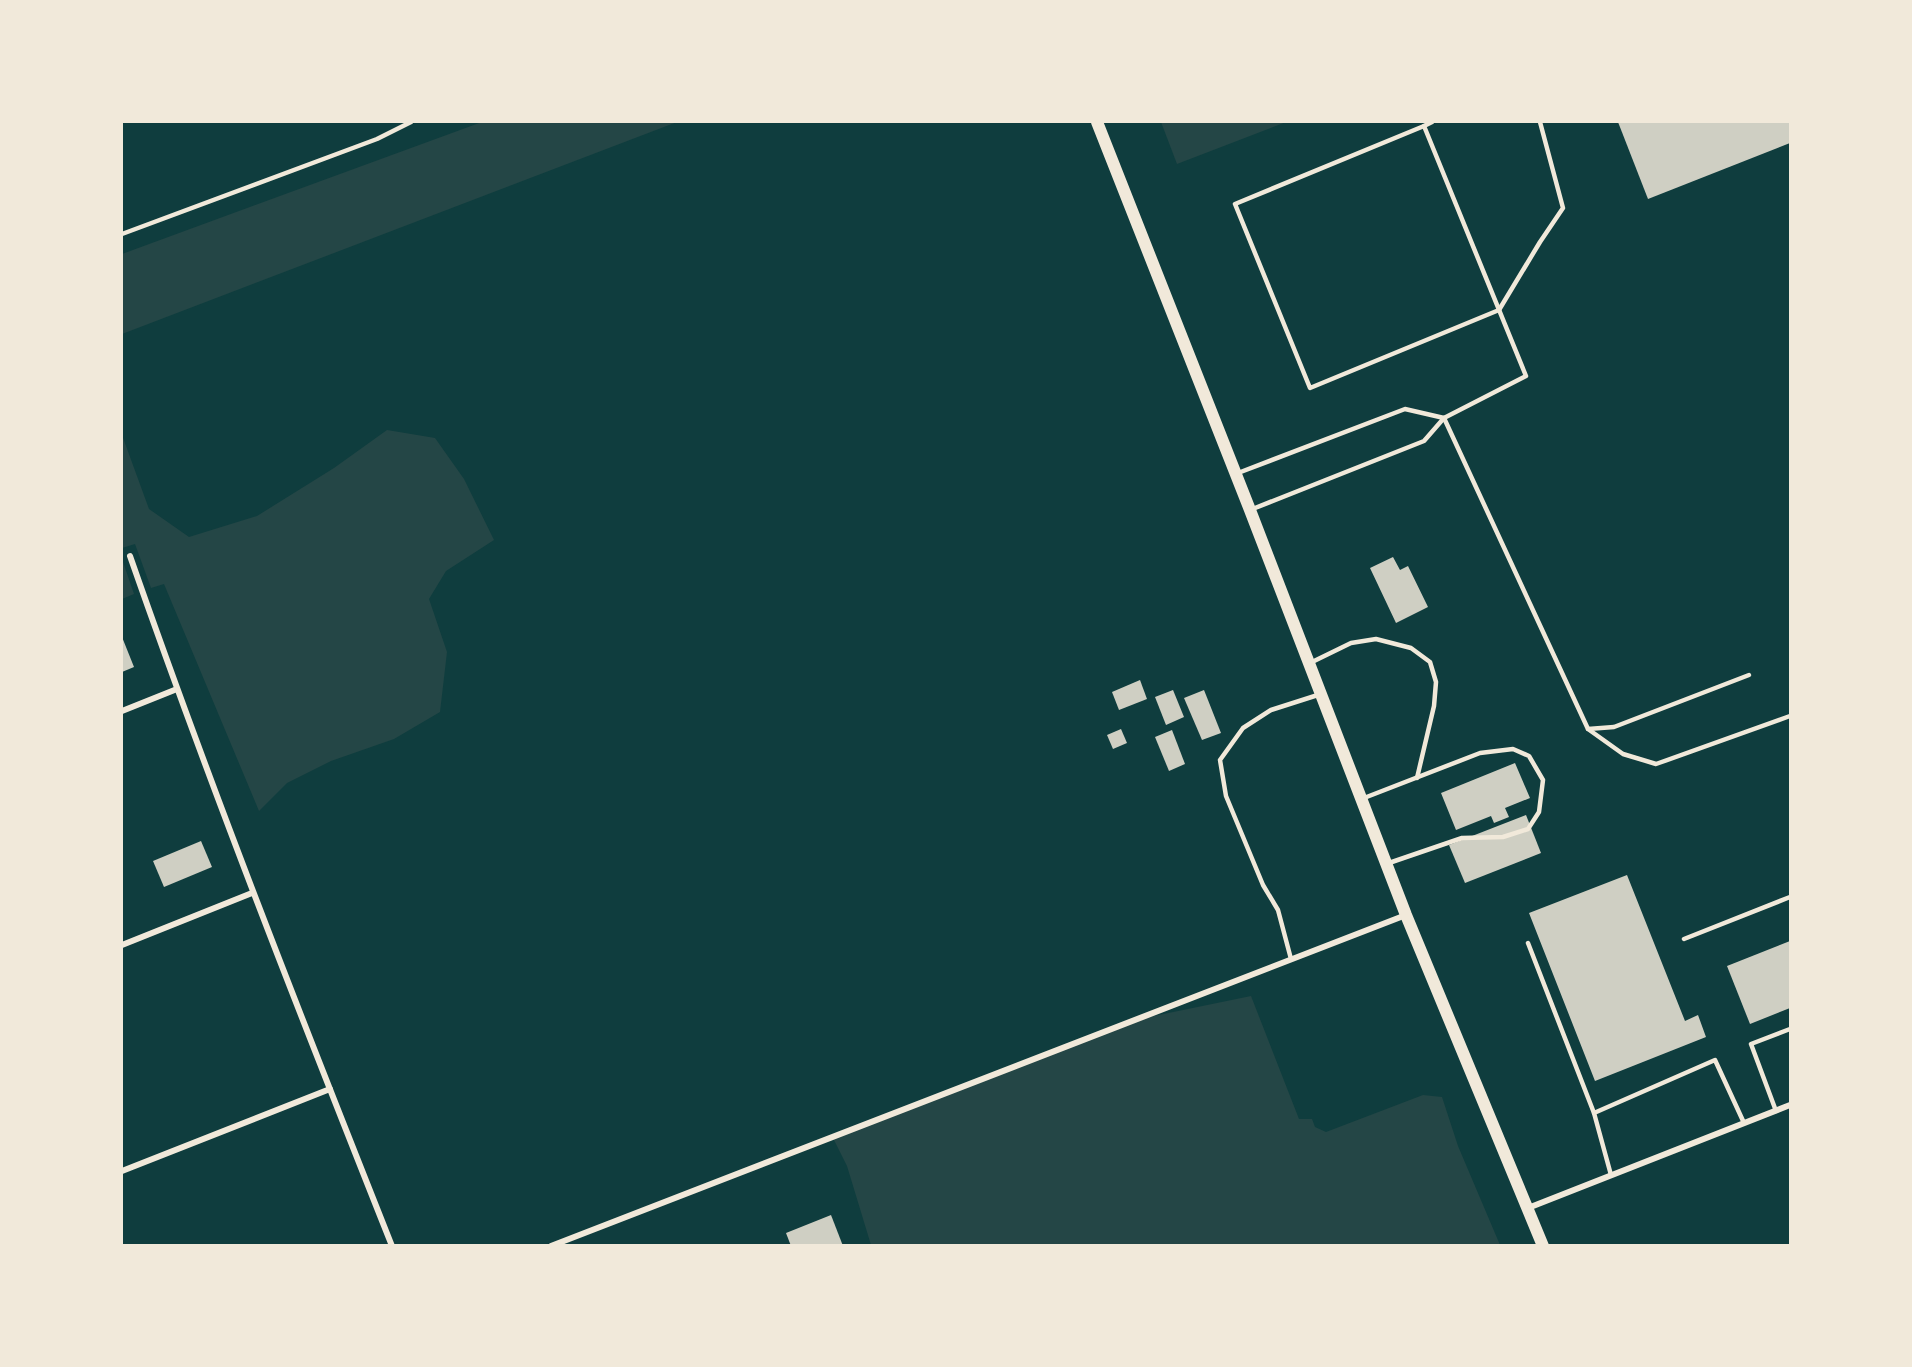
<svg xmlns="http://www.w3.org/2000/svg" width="1912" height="1367" viewBox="0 0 1912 1367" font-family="'Work Sans',sans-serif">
<rect width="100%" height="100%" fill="#0f3d3e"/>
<!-- green -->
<g fill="#244646">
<polygon points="482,122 677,122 122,334 122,254"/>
<polygon points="1161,122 1286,122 1177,164"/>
<polygon points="387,430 435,438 464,479 494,540 446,571 429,599 447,652 440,712 394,739 331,761 287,783 259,811 164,584 151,588 135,544 122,548 122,435 149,509 189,537 257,516 334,468"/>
<polygon points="122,559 134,594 122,599"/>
<polygon points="1251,996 1299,1119 1312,1119 1315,1127 1326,1132 1423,1095 1442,1097 1458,1146 1500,1245 871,1245 847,1166 833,1138 1149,1017"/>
</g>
<!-- building -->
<g fill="#cfcfc3">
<polygon points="1618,122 1790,122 1790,143 1648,199"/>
<polygon points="1393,557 1400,570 1408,566 1428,607 1396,623 1370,568"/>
<polygon points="122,637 134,667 122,672"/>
<polygon points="1140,680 1147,699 1119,710 1112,692"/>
<polygon points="1173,690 1184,717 1166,725 1155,697"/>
<polygon points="1204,690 1221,733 1202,740 1184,698"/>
<polygon points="1121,729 1127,743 1113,749 1107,735"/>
<polygon points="1172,730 1185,764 1169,771 1155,737"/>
<polygon points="1515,763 1530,798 1505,808 1509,817 1494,823 1491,816 1456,830 1441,793"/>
<polygon points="1526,815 1541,853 1465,883 1449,845"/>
<polygon points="201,841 212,867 164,887 153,861"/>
<polygon points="1627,875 1685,1021 1698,1015 1706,1037 1595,1081 1529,913"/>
<polygon points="1790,941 1790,1008 1750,1024 1727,966"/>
<polygon points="831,1215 843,1246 791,1246 786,1233"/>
</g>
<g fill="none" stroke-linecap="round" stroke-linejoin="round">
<!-- service -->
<g stroke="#f1e9da" stroke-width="4.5">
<polyline points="1424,126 1235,204 1310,388 1499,310 1540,242 1563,208 1540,122"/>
<polyline points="122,234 377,139 411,122"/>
<polyline points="1444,418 1588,729 1623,754 1656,764 1790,716"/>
<polyline points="1238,473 1405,409 1444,418"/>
<polyline points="1250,510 1424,441 1444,418 1526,376 1424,126 1432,122"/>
<polyline points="1310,663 1351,643 1376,639 1411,648 1430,662 1436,682 1434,706 1417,778"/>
<polyline points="1588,729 1614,727 1749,675"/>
<polyline points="1364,798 1480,753 1513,749 1529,756 1543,780 1539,812 1528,829 1503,837 1462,838 1386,864"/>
<polyline points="1684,939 1790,897"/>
<polyline points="1528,943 1594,1113"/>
<polyline points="1291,959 1278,910 1263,885 1226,796 1220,760 1243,728 1271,710 1321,694"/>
<polyline points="1776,1111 1751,1044 1790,1029"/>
<polyline points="1611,1175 1594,1113 1715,1060 1744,1123"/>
</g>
<!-- minor -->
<g stroke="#f1e9da" stroke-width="6">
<path d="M130 556C211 788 301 1017 392 1246"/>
<polyline points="122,711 177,689"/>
<polyline points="122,945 252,893"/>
<polyline points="122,1171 330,1089"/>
<polyline points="1528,1208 1790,1105"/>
<polyline points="551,1246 1406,915"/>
</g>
<!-- secondary -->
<polyline stroke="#f1e9da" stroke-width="12" points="1097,122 1250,510 1406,915 1543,1246"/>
</g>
<!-- border -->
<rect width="1912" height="1367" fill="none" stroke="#f1e9da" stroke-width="246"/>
</svg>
